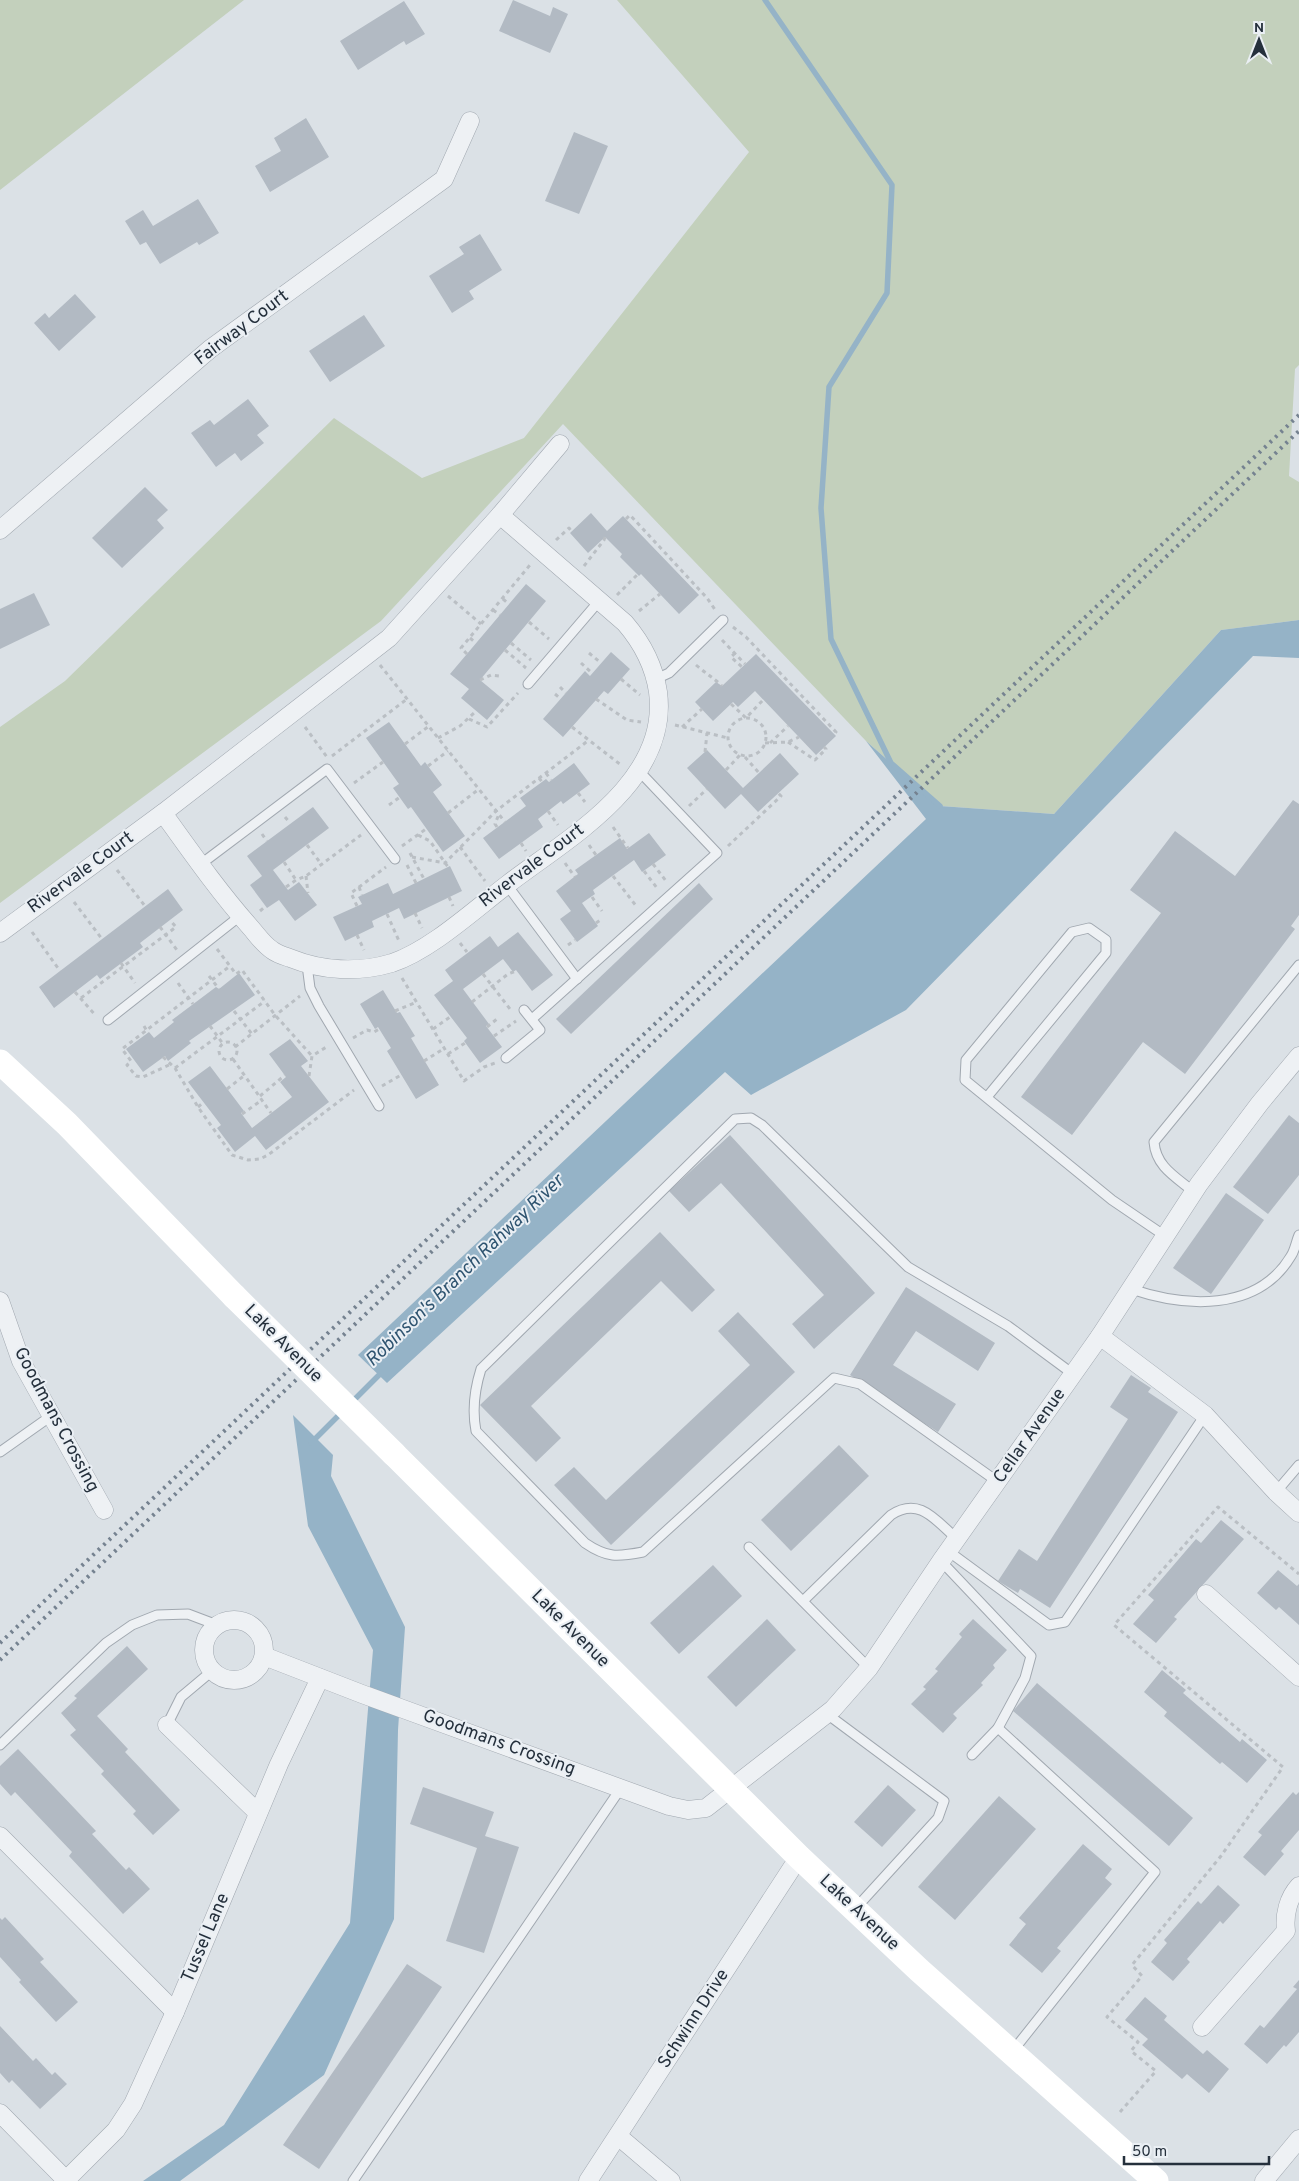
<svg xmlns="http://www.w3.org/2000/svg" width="1299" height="2181" viewBox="0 0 1299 2181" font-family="Overpass,sans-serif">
<rect width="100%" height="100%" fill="#dbe1e6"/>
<!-- green -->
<g fill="#c3d0bc">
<polygon points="0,0 244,0 0,190"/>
<polygon points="617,0 1299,0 1299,365 1295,369 1289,476 1299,482 1299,620 1221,630 1054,814 940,806 866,741 563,424 381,621 0,903 0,727 65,681 334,418 422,478 524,438 749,152"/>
</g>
<!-- water -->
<g fill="#95b3c7">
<polygon points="1299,620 1299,658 1253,656 906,1010 751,1095 725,1072 387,1383 358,1355 926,819 866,741 940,806 1054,814 1221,630"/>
<polygon points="293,1415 333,1455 331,1476 405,1627 398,1730 394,1919 324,2075 180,2181 143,2181 224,2125 350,1923 373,1650 308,1526"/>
</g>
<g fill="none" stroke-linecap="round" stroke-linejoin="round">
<!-- stream -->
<g stroke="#95b3c7" stroke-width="5.5">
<polyline points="765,0 892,185 887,293 829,387 821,508 831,639 891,763 940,806"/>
<polyline points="350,1404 384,1370"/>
<polyline points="311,1443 342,1412"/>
</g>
</g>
<!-- building -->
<g fill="#b2bac3">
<polygon points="513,0 550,16 553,7 568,14 550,53 499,31"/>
<polygon points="404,1 425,34 406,45 404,41 358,70 340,41"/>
<polygon points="306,118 329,157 270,192 255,166 281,151 274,138"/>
<polygon points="574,132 608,146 579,214 545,201"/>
<polygon points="198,199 219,233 199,245 197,242 160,264 146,242 140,245 125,221 143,210 153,226"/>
<polygon points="480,234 502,270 469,291 474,299 452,313 429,276 464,254 459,247"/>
<polygon points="75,294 96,317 59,351 34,323 45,313 49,318"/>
<polygon points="364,315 385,346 330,382 309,351"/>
<polygon points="248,399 269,426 257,435 264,443 241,461 235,453 216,467 191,433 210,420 214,425"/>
<polygon points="145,487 168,510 157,520 164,528 122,568 92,538"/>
<polygon points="591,513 607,531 623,516 699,595 679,614 641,574 639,576 620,557 622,554 605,537 588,553 570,533"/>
<polygon points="526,584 546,601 480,680 504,700 487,720 461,698 469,689 450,674"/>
<polygon points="34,593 50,625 0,649 0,609"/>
<polygon points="611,652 630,669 608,694 604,691 563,737 543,719 585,671 590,676"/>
<polygon points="756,654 836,736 816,755 755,691 738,707 733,702 713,721 695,702 716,682 722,686"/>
<polygon points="389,722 421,766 425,762 442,785 433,792 465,836 443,852 411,807 408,809 393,788 399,784 366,738"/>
<polygon points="707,750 743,788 780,753 799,774 758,812 741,794 725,809 687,768"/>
<polygon points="574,763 590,784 563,804 561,801 538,819 543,827 499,859 483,838 526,806 520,798 546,779 549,782"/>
<polygon points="1293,800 1299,804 1299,915 1291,926 1295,929 1185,1074 1143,1042 1072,1135 1021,1097 1161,913 1130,890 1175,831 1235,876"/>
<polygon points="313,807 329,828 273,870 288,890 299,882 317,905 295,921 279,900 267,908 250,885 262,876 247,856"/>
<polygon points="649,833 666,855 642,872 634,860 593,890 595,894 582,903 598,926 577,942 560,919 571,911 556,891 578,874 575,870 620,838 627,849"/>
<polygon points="450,866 462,891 404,919 399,908 372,921 374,927 345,941 333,917 362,904 358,897 388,883 393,894"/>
<polygon points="699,883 713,899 571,1034 556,1019"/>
<polygon points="168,889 183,910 140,943 143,947 100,979 97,975 54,1008 39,987"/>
<polygon points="518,932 553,975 532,991 516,970 513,972 503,959 463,989 489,1024 486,1026 502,1047 480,1063 464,1041 467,1038 434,995 453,981 445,970 490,936 498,947"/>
<polygon points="239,973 255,995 189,1041 191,1043 168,1061 165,1056 143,1072 126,1049 149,1032 154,1038 174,1022 172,1020 216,987 219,989"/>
<polygon points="383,990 397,1013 400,1012 415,1036 411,1038 439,1085 416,1099 387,1051 391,1048 378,1027 375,1029 360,1004"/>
<polygon points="290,1039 308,1061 301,1066 329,1102 266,1150 255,1136 235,1152 217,1128 221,1125 188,1082 210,1066 244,1111 241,1113 252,1128 292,1097 280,1082 286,1077 269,1054"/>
<polygon points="1289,1115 1299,1123 1299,1175 1268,1214 1233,1187"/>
<polygon points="730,1135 875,1293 814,1349 792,1324 824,1295 721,1183 689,1212 669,1191"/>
<polygon points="1226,1193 1264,1220 1211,1294 1173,1268"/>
<polygon points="660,1232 715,1290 692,1312 661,1281 531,1406 561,1438 536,1462 480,1405"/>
<polygon points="906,1287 995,1343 978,1371 916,1331 893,1365 956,1404 938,1432 850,1375"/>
<polygon points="738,1312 795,1372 611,1545 554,1485 574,1467 606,1500 750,1365 718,1331"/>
<polygon points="1131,1375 1151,1388 1148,1392 1178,1412 1050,1608 1020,1589 1018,1593 998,1581 1019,1549 1037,1561 1128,1419 1110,1407"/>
<polygon points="839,1445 869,1476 791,1551 761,1520"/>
<polygon points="1221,1520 1244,1539 1174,1617 1177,1619 1156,1643 1133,1624 1154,1600 1148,1595 1196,1539 1201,1543"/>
<polygon points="713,1565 742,1596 679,1654 650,1623"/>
<polygon points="1278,1570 1297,1586 1299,1584 1299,1625 1279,1607 1276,1610 1257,1593"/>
<polygon points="767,1619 796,1650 736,1707 707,1677"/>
<polygon points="973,1619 1007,1650 993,1665 995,1668 981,1683 983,1685 953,1714 957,1718 943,1733 911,1704 926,1689 923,1687 938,1671 935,1669 962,1637 959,1634"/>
<polygon points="127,1646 148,1669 97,1716 128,1749 125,1752 180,1810 153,1835 133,1814 136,1811 101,1774 104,1771 70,1735 76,1730 61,1713 77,1698 74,1696"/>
<polygon points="1162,1670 1186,1690 1183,1693 1240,1742 1242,1739 1267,1760 1247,1783 1222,1762 1220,1764 1164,1716 1167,1712 1144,1692"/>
<polygon points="1037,1683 1193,1818 1169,1846 1013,1711"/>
<polygon points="18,1749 96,1831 92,1834 126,1870 129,1867 150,1889 123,1914 69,1856 72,1852 15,1792 11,1796 0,1784 0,1766"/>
<polygon points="888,1785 916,1810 882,1847 854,1822"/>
<polygon points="423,1787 494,1812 485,1836 519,1847 484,1953 446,1941 477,1848 410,1824"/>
<polygon points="1293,1792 1296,1795 1299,1792 1299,1830 1281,1851 1284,1854 1265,1876 1243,1857 1262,1835 1258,1832"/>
<polygon points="999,1796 1036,1829 955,1920 918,1887"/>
<polygon points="1083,1844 1112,1869 1105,1878 1112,1884 1057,1948 1061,1951 1042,1973 1009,1945 1026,1924 1019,1918"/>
<polygon points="1218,1885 1240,1905 1223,1924 1220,1921 1187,1959 1190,1962 1173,1981 1151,1962 1167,1943 1164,1940 1198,1901 1201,1904"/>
<polygon points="5,1917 44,1959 40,1962 78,2002 56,2022 19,1982 21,1980 0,1957 0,1918 2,1920"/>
<polygon points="407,1964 442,1987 319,2169 283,2145"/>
<polygon points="1299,1980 1299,2032 1286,2047 1284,2045 1267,2064 1244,2044 1260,2025 1264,2028 1297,1989 1293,1987"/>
<polygon points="1145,1997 1167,2016 1164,2020 1203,2054 1207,2050 1229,2069 1209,2093 1187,2074 1182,2079 1142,2045 1148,2039 1125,2020"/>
<polygon points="0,2026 33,2061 36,2058 52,2075 55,2072 67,2084 40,2109 12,2080 9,2083 0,2073"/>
</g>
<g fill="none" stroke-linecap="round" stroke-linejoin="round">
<!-- service casing -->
<g stroke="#a1a8b0" stroke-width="11">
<g id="service">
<polyline points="656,679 669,673 723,620"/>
<polyline points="528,684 600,600"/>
<polyline points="201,864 327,769 395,859"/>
<polyline points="507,885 577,979"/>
<polyline points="307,965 310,988 319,1006 379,1106"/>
<polyline points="532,1019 717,853 639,771"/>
<polyline points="108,1020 240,916"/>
<polyline points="506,1058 540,1030 524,1010"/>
<polyline points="987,1097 1106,953 1106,940 1089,928 1072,932 966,1060 965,1080 1112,1200 1165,1236"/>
<path d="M1194 1192C1176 1177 1156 1167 1154 1142L1299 965"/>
<path d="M1131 1289C1184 1307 1257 1313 1291 1256 1295 1250 1296 1242 1299 1235"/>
<polyline points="0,1452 51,1416"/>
<path d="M998 1482 860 1384 834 1378 643 1552C617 1557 607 1558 585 1543L476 1431C472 1410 475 1388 481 1369L735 1119 751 1118 762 1125 908 1267 1008 1326 1073 1374"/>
<polyline points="1276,1492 1299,1465"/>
<polyline points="749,1547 869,1668"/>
<polyline points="948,1551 1049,1625 1065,1622 1205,1415"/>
<polyline points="941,1561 1031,1656 1025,1678 998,1728 972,1755"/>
<path d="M803 1601 891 1515C920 1496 936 1521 957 1539"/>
<polyline points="827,1714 944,1801 938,1818 855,1909"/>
<polyline points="167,1725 181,1697 212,1671"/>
<polyline points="998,1728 1155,1872 1012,2052"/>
<polyline points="0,1745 106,1643 132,1625 157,1615 188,1614 217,1625"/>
<polyline points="353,2181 621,1788"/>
</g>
</g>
<!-- minor casing -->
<g stroke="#a1a8b0" stroke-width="19">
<g id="minor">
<polyline points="0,530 210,349 444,179 470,121"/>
<path d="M163 813C191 852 219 892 251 928 257 935 264 945 272 950 277 954 284 956 290 958 322 971 358 973 392 963 431 950 475 909 508 884 568 838 670 782 658 692 654 665 643 644 625 623L500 515"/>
<polyline points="0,933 163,813 389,638 500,515 560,444"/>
<polyline points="0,1301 21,1361 104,1510"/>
<polyline points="1100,1336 1205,1415 1276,1492 1299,1513"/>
<polyline points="1206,1594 1299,1677"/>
<circle cx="234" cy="1650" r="30"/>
<polyline points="264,1656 362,1694 669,1806 688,1810 706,1808 833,1709 869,1668 941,1561 1100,1336 1199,1184 1260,1103 1299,1056"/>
<polyline points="167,1725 258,1813"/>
<polyline points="0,1836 175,2012"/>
<path d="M1202 2027 1286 1931C1284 1915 1288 1898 1299 1886"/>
<polyline points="0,2113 66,2180"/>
<polyline points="618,2136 671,2181"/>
<polyline points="65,2181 116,2130 133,2104 175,2012 279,1764 320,1678"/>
<polyline points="588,2181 799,1857"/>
<polyline points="1264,2181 1299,2139"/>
</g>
</g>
<!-- path -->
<g stroke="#babfc4" stroke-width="3" stroke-dasharray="4 4" stroke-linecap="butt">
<polyline points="626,519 630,515 707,598 716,611"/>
<polyline points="556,540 569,528 572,532"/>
<polyline points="584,566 604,540 605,537"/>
<polyline points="617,595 637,575"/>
<polyline points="448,596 481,624"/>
<polyline points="503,599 509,604"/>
<polyline points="493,610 500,615"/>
<polyline points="639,611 660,594"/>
<polyline points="529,622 549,639"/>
<polyline points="733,627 746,637 836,732 833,734"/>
<polyline points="470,638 476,643"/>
<polyline points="722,640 745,664"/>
<polyline points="511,643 531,660"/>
<polyline points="505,650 526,668"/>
<polyline points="589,653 601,663"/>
<polyline points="735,653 731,657 742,667"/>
<polyline points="467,654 461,648 530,565"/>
<polyline points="581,663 592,673"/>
<polyline points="380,665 505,822"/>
<path d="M696 665C705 673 714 678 722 686"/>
<polyline points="621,679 640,695"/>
<polyline points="480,680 491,675 499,676"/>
<polyline points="560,687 566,693"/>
<polyline points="555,694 561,699"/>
<polyline points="596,699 627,720 641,722"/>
<polyline points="731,704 746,718 763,700"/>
<circle cx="747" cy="737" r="19"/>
<polyline points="469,719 487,727 518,693"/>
<polyline points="675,725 728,738"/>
<polyline points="305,727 327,757"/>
<polyline points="572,727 621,765"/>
<polyline points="682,727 702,709"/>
<polyline points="438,738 460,726 476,711"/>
<polyline points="788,742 815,760 826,749 824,747"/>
<polyline points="765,743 788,742 799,737"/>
<polyline points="770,743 788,726"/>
<polyline points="405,744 429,726"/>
<polyline points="705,752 707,733"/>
<polyline points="332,756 407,699"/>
<polyline points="745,757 759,773"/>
<polyline points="428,766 448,751"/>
<polyline points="726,770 740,755"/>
<polyline points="546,773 551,780"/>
<polyline points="539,778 542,782"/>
<polyline points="354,783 383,762"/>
<polyline points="578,793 585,802"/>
<polyline points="389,805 400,797"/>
<polyline points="689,806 707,789"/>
<polyline points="548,811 558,825"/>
<polyline points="448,813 479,789"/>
<polyline points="285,817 290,823"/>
<polyline points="497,827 495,824 499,814"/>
<polyline points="613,827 628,848"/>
<polyline points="262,834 267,841"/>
<polyline points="418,835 430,841 448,867"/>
<polyline points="521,843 526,851"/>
<polyline points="307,845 322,865"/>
<polyline points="589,845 596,855"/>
<polyline points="402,846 426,829"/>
<polyline points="728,846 781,796 778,793"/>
<polyline points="460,847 485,881"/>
<polyline points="410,853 424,879"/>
<polyline points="412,857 445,863 496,811 589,740"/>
<polyline points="284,862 296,880"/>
<polyline points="565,863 575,877"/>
<polyline points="653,864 666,881"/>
<polyline points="407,865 416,883"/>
<polyline points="117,870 145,906"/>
<polyline points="644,871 657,888"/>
<polyline points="306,876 308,893"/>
<polyline points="613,876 637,907"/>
<polyline points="286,887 296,880 306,876 361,835"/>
<polyline points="359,887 362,895"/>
<polyline points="449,897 453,906"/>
<polyline points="592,897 602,911"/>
<polyline points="74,902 102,939"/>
<polyline points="357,906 351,893 386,867"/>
<polyline points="260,911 266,906"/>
<polyline points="415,913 422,928"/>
<polyline points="387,914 399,941"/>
<polyline points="596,923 602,919"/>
<polyline points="160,927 177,950"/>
<polyline points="32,932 60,971"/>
<polyline points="357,935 364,950"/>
<polyline points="460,943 467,952"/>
<polyline points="568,945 575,940"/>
<polyline points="217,949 236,974 242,970 275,1015 312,1056"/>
<polyline points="121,963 135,983"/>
<polyline points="483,974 510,1009"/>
<polyline points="209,976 219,989"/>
<polyline points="402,978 464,1081 484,1067 495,1063"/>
<polyline points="178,983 193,1004"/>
<polyline points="75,992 96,1016"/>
<polyline points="81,998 176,927 170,920"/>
<polyline points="472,1002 508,974 516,971"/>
<polyline points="234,1011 252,1034"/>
<polyline points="395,1011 417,1002"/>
<polyline points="144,1026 148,1033"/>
<polyline points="210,1026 223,1044"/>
<polyline points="487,1027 497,1019 499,1021"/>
<polyline points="433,1029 450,1017"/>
<polyline points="494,1036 516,1021"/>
<polyline points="353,1038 367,1030 374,1032 379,1029"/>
<circle cx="228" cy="1051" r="9"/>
<polyline points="235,1047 300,996"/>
<polyline points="448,1054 465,1043"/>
<polyline points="163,1057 175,1068 198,1107 232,1155 248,1160 260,1159 268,1155 354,1090"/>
<polyline points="233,1059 271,1113"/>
<polyline points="424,1061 445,1048"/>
<polyline points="169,1065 143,1077 136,1076 127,1065 131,1061 122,1049 230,966"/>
<polyline points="175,1068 265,1001"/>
<polyline points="309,1076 312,1056 328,1046"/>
<polyline points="382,1086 401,1075"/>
<polyline points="227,1089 245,1075"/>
<polyline points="260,1096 285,1075"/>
<polyline points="198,1107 204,1102"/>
<polyline points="242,1114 262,1100"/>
<polyline points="1120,2112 1156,2071 1131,2051 1138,2042 1107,2017 1142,1976 1132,1965 1221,1856 1283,1767 1114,1625 1218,1507 1299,1574"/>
</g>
<!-- service -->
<use href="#service" stroke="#eef1f4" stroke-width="9"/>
<!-- minor -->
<use href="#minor" stroke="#eef1f4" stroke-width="18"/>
<!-- secondary -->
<g stroke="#fff" stroke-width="25">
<polyline points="0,1062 67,1124 234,1296"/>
<polyline points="394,1454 799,1857 919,1970 1156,2181"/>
</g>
<!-- rail -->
<g stroke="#758290" stroke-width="4" stroke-dasharray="2.5 5" stroke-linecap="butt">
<polyline points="0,1643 1299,415"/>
<polyline points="0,1660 1299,431"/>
</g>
<!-- secondary-bridge -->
<polyline stroke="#fff" stroke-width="25" points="234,1296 394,1454"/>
</g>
<g text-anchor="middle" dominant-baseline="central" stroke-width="4" stroke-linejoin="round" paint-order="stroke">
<!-- street labels -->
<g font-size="18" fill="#25303c" stroke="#eaeff4">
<text transform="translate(242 328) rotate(-37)">Fairway Court</text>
<text transform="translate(532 866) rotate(-37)">Rivervale Court</text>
<text transform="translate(81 873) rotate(-36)">Rivervale Court</text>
<text transform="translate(283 1344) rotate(45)">Lake Avenue</text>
<text transform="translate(56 1420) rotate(62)">Goodmans Crossing</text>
<text transform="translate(1030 1436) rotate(-55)">Cellar Avenue</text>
<text transform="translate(570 1629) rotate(45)">Lake Avenue</text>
<text transform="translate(499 1743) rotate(20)">Goodmans Crossing</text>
<text transform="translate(859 1913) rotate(43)">Lake Avenue</text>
<text transform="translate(206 1938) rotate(-67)">Tussel Lane</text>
<text transform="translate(694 2019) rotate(-57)">Schwinn Drive</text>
</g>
<!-- water labels -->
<g font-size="19" font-style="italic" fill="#2f5470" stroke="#eaeff4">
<text transform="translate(465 1271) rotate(-44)">Robinson's Branch Rahway River</text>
</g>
</g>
<!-- north arrow -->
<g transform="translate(1259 40)" stroke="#eaeff4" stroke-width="4" paint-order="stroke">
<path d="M0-4L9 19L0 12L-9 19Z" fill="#25303c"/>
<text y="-8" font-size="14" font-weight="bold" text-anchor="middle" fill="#25303c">N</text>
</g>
<!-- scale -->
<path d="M1124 2156v8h145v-8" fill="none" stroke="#25303c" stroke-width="2.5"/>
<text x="1132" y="2156" font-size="15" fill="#25303c" stroke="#eaeff4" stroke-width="4" paint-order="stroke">50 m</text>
</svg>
